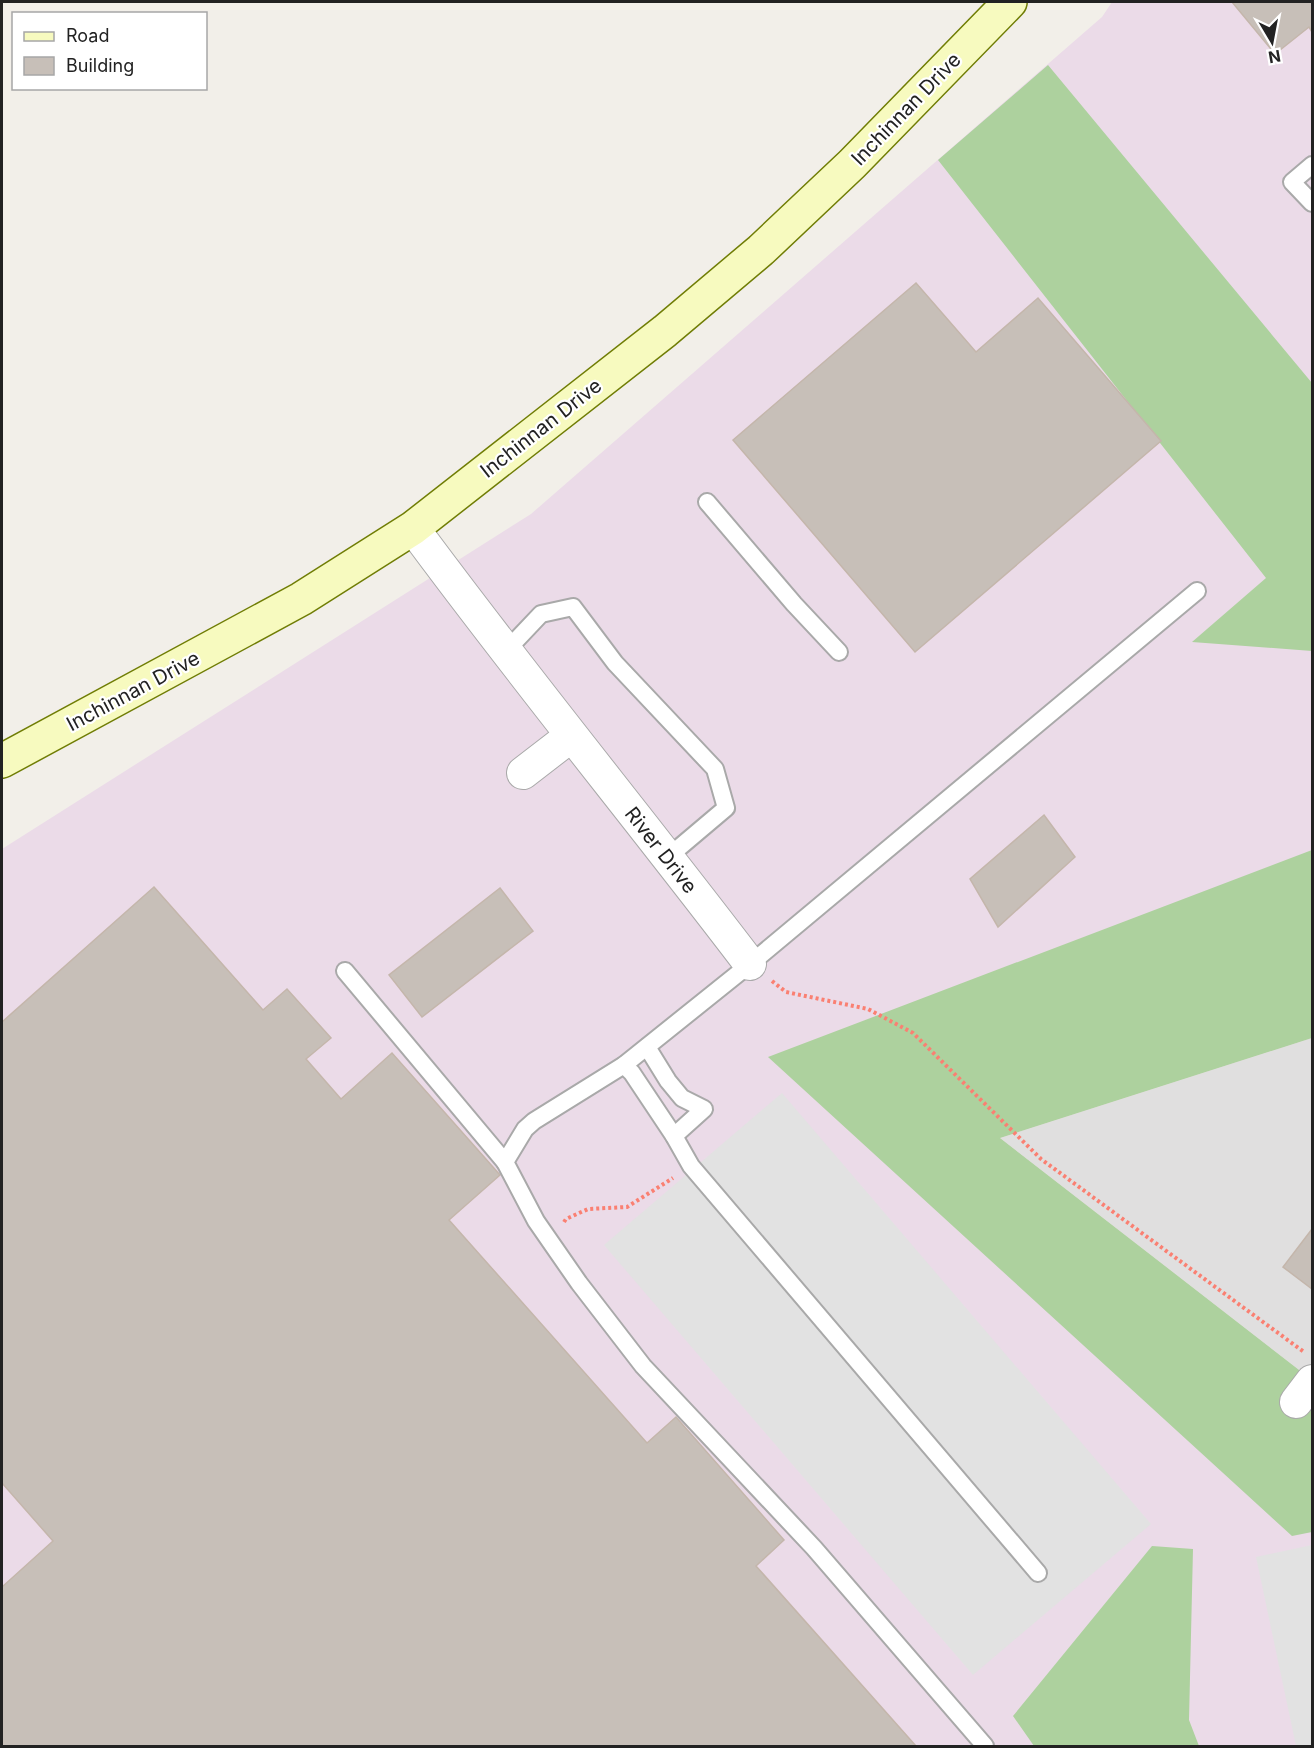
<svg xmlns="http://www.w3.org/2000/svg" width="1314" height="1748" viewBox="0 0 1314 1748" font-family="Inter,sans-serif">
<rect width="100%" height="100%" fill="#f2efe9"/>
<!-- residential -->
<polygon fill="#e0dfdf" points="1312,1038 1312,1380 1000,1138"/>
<!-- industrial -->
<polygon fill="#ebdbe8" points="1112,2 1312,2 1312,1038 1000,1138 1312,1380 1312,1746 2,1746 2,849 531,514 1102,17"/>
<!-- forest -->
<g fill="#add19e">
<polygon points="1048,65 1312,383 1312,651 1192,642 1266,578 938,160"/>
<polygon points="1312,850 1312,1038 1000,1138 1312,1380 1312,1532 1292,1536 768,1057"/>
<polygon points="1152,1546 1193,1549 1189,1720 1199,1746 1034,1746 1013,1716"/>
</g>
<!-- parking -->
<g fill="#e2e2e2">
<polygon points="782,1093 1151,1524 973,1675 604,1245"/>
<polygon points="1312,1545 1312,1746 1296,1746 1256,1557"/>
</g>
<!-- building -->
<g fill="#c7bfb8" stroke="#c4b6ab" stroke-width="1.5">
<polygon points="1232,2 1312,2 1312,32 1309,27 1275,54"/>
<polygon points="916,283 976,352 1038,298 1161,441 915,652 733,440"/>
<polygon points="1044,815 1075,857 998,927 970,879"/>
<polygon points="154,887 263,1010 287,989 331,1038 306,1059 341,1099 392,1053 500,1175 449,1220 647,1443 676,1417 784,1540 756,1566 916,1746 2,1746 2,1587 53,1541 2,1483 2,1022"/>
<polygon points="500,888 533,931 422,1017 389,975"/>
<polygon points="1312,1229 1312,1289 1283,1267"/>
</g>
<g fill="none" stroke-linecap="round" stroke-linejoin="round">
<!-- lane casing -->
<g stroke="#a9a9a9" stroke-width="20">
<g id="lane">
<polyline points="1312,165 1292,182 1312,203"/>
<polyline points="707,502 794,604 839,652"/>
<polyline points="506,651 541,614 573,607 615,663 715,769 726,808 668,857"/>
<polyline points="345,971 505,1162"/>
<polyline points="647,1047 668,1081 682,1098 704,1109 674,1136"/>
<polyline points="624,1065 632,1073 674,1136 691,1166 1038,1573"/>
<polyline points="985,1746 814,1548 643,1366 579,1283 536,1221 505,1162 525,1129 534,1121 624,1065 750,964 1197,591"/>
</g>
</g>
<!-- street casing -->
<g stroke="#a9a9a9" stroke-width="34">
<g id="street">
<path d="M413 528C522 676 639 818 750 964"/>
<polyline points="523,773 571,736"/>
<polyline points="1296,1402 1312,1381"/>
</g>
</g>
<!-- secondary casing -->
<g stroke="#707d05" stroke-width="36">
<polyline id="secondary" points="2,761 301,599 413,528 665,331 761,250 852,164 1010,2"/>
</g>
<!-- path -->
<g stroke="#fa8072" stroke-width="4" stroke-dasharray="3 3" stroke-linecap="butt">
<polyline points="772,981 786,992 868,1009 913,1033 1041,1159 1304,1352"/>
<polyline points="564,1222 566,1219 588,1209 627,1207 673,1178"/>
</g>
<!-- lane -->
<use href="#lane" stroke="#fff" stroke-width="16"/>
<!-- street -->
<use href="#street" stroke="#fff" stroke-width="32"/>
<!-- secondary -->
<use href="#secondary" stroke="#f7fabf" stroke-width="33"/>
</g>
<g text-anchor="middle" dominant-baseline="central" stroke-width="4.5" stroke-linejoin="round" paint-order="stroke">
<!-- street labels -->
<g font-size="20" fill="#222" stroke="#fff">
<text transform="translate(906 109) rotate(-46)">Inchinnan Drive</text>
<text transform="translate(541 428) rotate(-38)">Inchinnan Drive</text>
<text transform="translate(133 691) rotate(-28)">Inchinnan Drive</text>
<text transform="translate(661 850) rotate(52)">River Drive</text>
</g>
</g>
<!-- border -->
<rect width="1314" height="1748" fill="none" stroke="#222222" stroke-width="6"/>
<!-- legend -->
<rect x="12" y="12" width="195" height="78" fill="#ffffff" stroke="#a7a7a7" stroke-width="1.5"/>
<rect x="24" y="32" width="30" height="9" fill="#f7fabf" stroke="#a7a7a7" stroke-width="1.5"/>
<text x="66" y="42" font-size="18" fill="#222222">Road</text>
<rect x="24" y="57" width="30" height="18" fill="#c7bfb8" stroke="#a7a7a7" stroke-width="1.5"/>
<text x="66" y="72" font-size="18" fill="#222222">Building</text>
<!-- north arrow -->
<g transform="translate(1272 42) rotate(170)" stroke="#ffffff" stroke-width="4.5" paint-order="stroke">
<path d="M0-4.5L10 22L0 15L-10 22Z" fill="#222222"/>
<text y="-9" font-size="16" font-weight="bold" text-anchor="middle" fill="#222222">N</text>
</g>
</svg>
